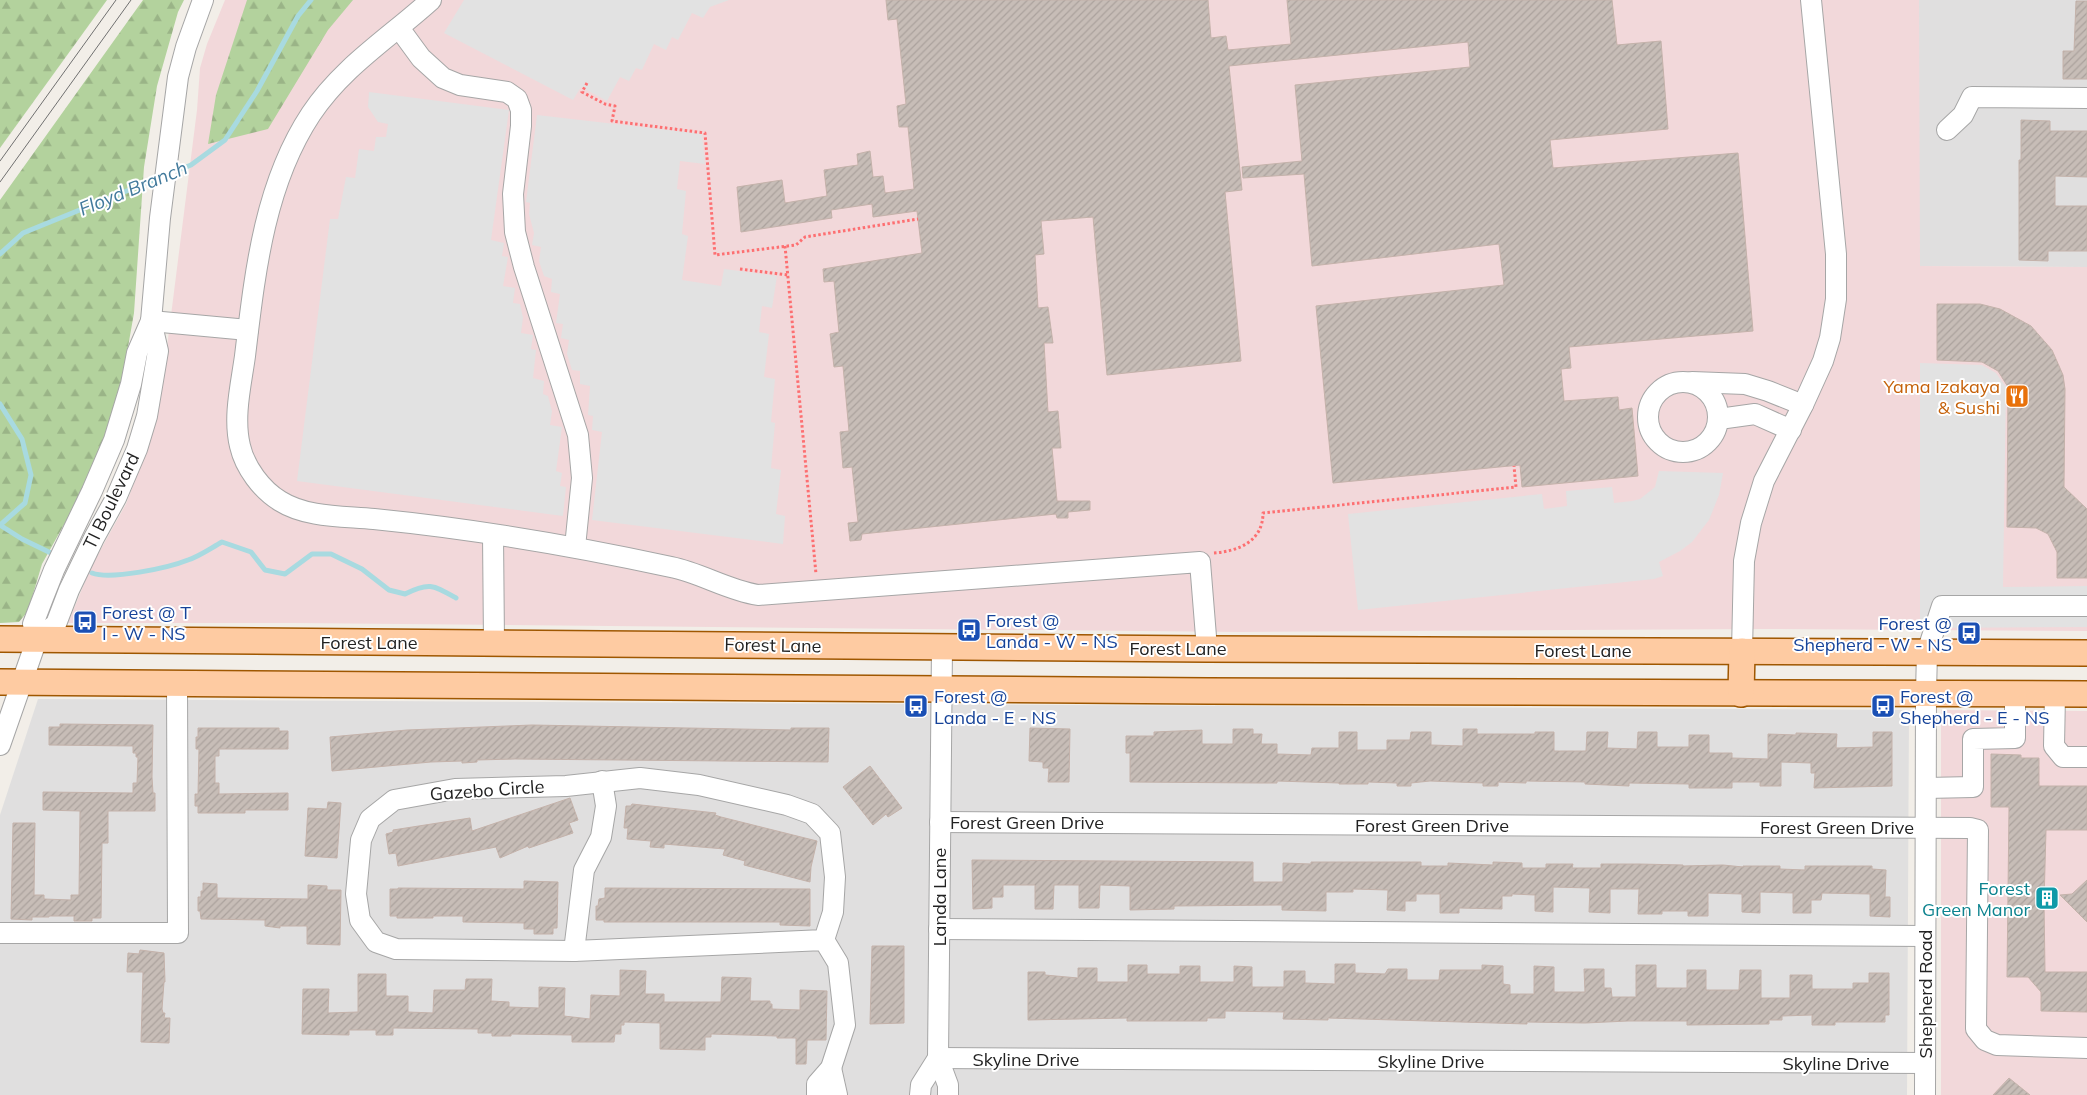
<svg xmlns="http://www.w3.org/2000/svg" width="2087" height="1095" viewBox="0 0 2087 1095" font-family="Mulish,sans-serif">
<defs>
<pattern id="forest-firs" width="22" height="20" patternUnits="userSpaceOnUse" patternTransform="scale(1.25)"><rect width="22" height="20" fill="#b3d29d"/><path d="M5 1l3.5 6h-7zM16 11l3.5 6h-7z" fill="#9ab487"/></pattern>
<pattern id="building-hatch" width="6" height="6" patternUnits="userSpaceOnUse" patternTransform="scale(1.25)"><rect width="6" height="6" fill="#c7bdb7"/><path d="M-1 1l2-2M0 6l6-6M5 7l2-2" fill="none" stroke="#aba29d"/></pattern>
</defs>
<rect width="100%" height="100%" fill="#f2eee8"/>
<!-- residential -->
<g fill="#e0dfdf">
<polygon points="1919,0 2087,0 2087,267 1919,266"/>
<polygon points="38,699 1909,710 1907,1095 0,1095 0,815"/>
</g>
<!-- commercial -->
<g fill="#f2d8da">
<polygon points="225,0 1919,0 1920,266 2087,267 2087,631 1760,629 1241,632 293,623 68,623 91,567 126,504 149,443 165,363 197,110 200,68 207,44"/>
<polygon points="1941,710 2087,711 2087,1095 1941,1095"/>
</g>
<!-- forest -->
<g fill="url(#forest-firs)">
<polygon points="0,0 107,0 0,148"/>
<polygon points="143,0 184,0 178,12 157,86 144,167 134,313 122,381 107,434 76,503 42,564 28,611 19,622 0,623 0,200"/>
<polygon points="247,0 353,0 328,30 268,129 208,144 216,95"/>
</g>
<!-- parking -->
<g fill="#e2e2e2">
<polygon points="464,0 729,0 710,7 703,18 692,13 678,40 672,37 666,50 654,44 642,70 636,68 629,81 620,77 607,101 581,87 573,100 444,33"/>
<polygon points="369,92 509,110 491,240 504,243 502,256 508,257 503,286 515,288 513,303 520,304 523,318 521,333 533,335 531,349 536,350 533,378 544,381 543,394 548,396 552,411 550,425 562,427 556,471 562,473 560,486 566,487 563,516 297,481 330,219 338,219 346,177 355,178 359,149 374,151 376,137 386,137 388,124 378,122 368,107"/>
<polygon points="537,115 702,134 705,164 680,161 677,189 686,191 682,234 688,236 682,280 721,286 724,269 777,276 772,308 762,306 759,332 769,334 764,377 775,379 771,422 775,423 771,468 781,470 776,514 785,516 783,544 592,520 602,432 592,430 593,416 588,415 590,386 580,384 580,371 572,370 567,354 569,340 561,338 563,324 556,323 560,294 551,292 552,279 544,276 539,261 541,247 532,245 534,233 529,214 530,203 526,202"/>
<polygon points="1920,363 1982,365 1996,373 2006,387 2003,587 2087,586 2087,627 1920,628"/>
<polygon points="1659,471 1723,473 1719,495 1709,520 1692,542 1680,551 1659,562 1663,576 1654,579 1358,610 1348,514 1542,494 1544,509 1567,506 1566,491 1612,487 1614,503 1632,501 1640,499 1655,487"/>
</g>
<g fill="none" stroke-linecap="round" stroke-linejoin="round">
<!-- stream -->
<g stroke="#a8dae0" stroke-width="5">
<polyline points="171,173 191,165 225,140 257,91 298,16 311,0"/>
<polyline points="0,254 23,233 161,177"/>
<polyline points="0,404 22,439 31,475 25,503 0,525"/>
<polyline points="0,525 22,539 55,555"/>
<path d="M92 573C111 580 168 568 188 560 200 556 211 548 222 542L251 552 265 570 285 574 312 554H331L362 569 389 590 405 594C429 582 433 585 456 598"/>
</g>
</g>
<!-- building -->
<g fill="url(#building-hatch)" stroke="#c4b2aa">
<polygon points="886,0 1208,0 1211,38 1226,36 1228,50 1291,44 1287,0 1612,0 1617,45 1661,41 1668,129 1550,140 1553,168 1738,153 1753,331 1569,347 1571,368 1561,369 1564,401 1618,397 1619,410 1632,408 1638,476 1522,487 1520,465 1333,483 1316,306 1504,285 1499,244 1312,266 1304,174 1243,178 1242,167 1302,161 1295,85 1470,67 1468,42 1229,66 1242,190 1225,192 1241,361 1107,375 1093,217 1041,221 1044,254 1035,255 1038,308 1048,307 1053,343 1044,343 1048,412 1058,411 1061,448 1052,448 1057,501 1090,501 1090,510 1068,512 1068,518 1057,518 1056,514 862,534 861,540 850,541 848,523 858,522 852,467 843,468 840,432 849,431 843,366 834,367 830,334 839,332 834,281 824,282 823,269 922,253 917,211 873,217 872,204 831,210 832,218 741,232 737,187 782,180 785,203 827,196 824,170 858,165 857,154 870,151 873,177 883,176 885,193 914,189 908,127 899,127 897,106 906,104 897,19 888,20"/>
<polygon points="2076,1 2087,1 2087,79 2063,79 2063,51 2074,51"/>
<polygon points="2021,120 2050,121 2050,131 2087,131 2087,177 2055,176 2055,206 2087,206 2087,251 2048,251 2048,261 2019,260 2019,160 2021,160"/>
<polygon points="1937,304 1980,304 2000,309 2031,326 2052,350 2063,375 2065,389 2064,487 2087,509 2087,578 2057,578 2057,552 2048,534 2036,528 2007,527 2008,387 1998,371 1982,362 1937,360"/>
<polygon points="60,724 153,725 152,777 153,793 155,793 155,811 108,811 108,843 102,843 101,918 92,918 92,921 74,921 74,916 49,916 49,917 32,917 32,920 11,919 13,823 35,823 34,895 44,895 44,899 71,900 71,895 79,895 80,811 43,810 43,792 133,793 133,783 137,783 138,757 136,757 136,753 133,753 133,746 49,745 49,727 60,727"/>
<polygon points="532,725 791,730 791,728 829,728 828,762 515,759 477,760 477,762 462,763 462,761 431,762 332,771 330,737 407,730"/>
<polygon points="198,728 279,728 279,731 288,731 288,749 219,749 219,756 215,756 215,783 219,783 219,794 288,793 288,810 245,810 245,813 198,813 198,806 195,806 195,794 198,794 199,749 196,749 196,737 198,737"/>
<polygon points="1030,728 1070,729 1069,782 1048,782 1049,768 1043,768 1043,762 1029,761"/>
<polygon points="1233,729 1253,729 1253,734 1262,734 1261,744 1277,744 1277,754 1311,755 1312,748 1339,748 1339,732 1357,732 1357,750 1387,750 1387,740 1410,740 1411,732 1431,732 1431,745 1463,746 1463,729 1477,729 1477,734 1535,734 1535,732 1554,732 1554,751 1586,751 1587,732 1608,732 1607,748 1637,749 1638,732 1657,732 1657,747 1689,747 1689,735 1709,735 1709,753 1732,753 1732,758 1768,759 1768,734 1796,735 1796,733 1837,734 1836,748 1873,747 1873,732 1892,732 1892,786 1814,788 1815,773 1811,773 1811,763 1781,762 1781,786 1760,786 1760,782 1732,782 1732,788 1689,788 1689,784 1629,783 1629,786 1585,784 1585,782 1526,781 1526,783 1498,782 1498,786 1483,786 1483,783 1430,781 1411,783 1411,786 1397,786 1397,783 1368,782 1368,784 1339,784 1339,783 1277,781 1277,783 1260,783 1130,782 1130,753 1126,753 1126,736 1154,736 1154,732 1202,730 1202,744 1233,744"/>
<polygon points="1991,754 2021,755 2021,758 2039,758 2039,786 2087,786 2087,830 2046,830 2044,902 2045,972 2087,972 2087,1012 2041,1011 2041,992 2028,977 2007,977 2009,807 1991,807"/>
<polygon points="870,766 902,808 888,817 886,814 873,825 843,787"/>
<polygon points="570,798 578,820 569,823 573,833 529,848 528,846 500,858 496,847 398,866 396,853 389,854 386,834 393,832 393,830 470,818 472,831"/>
<polygon points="328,802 341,803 337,858 305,856 308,808 327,809"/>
<polygon points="632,804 716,813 715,815 721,817 817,841 811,867 810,882 744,865 745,861 723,855 725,849 664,844 664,848 650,847 651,841 627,839 628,828 624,828 626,806 631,806"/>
<polygon points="972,860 1253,862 1253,882 1283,882 1283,863 1311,864 1311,862 1421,862 1421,866 1448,866 1448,863 1493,865 1493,862 1522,863 1522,868 1546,868 1546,864 1573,864 1572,868 1601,868 1601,864 1639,864 1683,865 1683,866 1723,865 1743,867 1743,866 1780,866 1780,869 1805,870 1805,866 1872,866 1872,869 1886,870 1885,897 1890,897 1890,917 1870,916 1870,894 1822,893 1821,900 1811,900 1811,913 1793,913 1793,893 1760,892 1760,913 1742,912 1742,894 1708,893 1708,916 1688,916 1688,911 1662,911 1662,914 1638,914 1639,889 1610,889 1610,913 1589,912 1590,888 1553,887 1553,912 1535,911 1535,895 1512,894 1512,896 1502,896 1502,909 1459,908 1459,913 1440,913 1440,894 1416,894 1416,901 1405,901 1405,911 1387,910 1388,890 1353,889 1353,892 1326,892 1326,911 1282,910 1282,905 1174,906 1174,909 1130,910 1130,886 1100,885 1099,908 1079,908 1079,885 1054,885 1053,909 1035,909 1035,885 1003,885 1003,897 992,897 992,908 973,909"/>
<polygon points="2087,880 2087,922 2060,895 2072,894"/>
<polygon points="524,881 558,882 557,928 553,928 553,934 534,934 534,929 524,929 524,923 463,922 463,916 433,916 433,918 397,918 397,916 390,916 390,889 398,889 398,888 524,889"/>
<polygon points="203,883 217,884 217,898 308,899 308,885 327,886 327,890 341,890 340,945 307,944 307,926 280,926 280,928 265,926 265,920 201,919 200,911 198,911 198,897 201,897 201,891 203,891"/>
<polygon points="605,888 810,889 810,926 780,925 780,922 604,922 604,920 596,920 596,906 598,906 599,899 605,898"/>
<polygon points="872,946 904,946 904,1023 870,1024"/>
<polygon points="140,950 164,953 165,982 164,982 162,1009 163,1013 165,1013 164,1018 170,1018 169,1043 141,1042 143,972 127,972 128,953 139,954"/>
<polygon points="1335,964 1355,964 1355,973 1385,974 1388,969 1407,969 1407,980 1439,980 1440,970 1482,970 1482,965 1503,966 1503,984 1510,985 1510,994 1534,994 1534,966 1554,967 1554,992 1585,992 1584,969 1604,969 1604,988 1611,988 1612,997 1636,997 1636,965 1656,965 1656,988 1687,988 1687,970 1706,970 1706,990 1739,990 1740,970 1761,970 1761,998 1790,998 1790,975 1812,975 1812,989 1853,989 1853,983 1869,983 1869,973 1889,973 1889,1015 1885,1015 1885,1022 1835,1022 1835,1025 1812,1025 1812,1015 1782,1016 1782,1020 1769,1020 1769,1024 1687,1025 1687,1021 1628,1021 1585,1023 1527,1022 1527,1024 1328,1018 1328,1020 1283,1019 1284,1012 1225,1011 1225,1018 1207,1018 1207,1021 1127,1021 1127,1018 1028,1020 1028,972 1045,972 1045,975 1078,978 1078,968 1097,968 1097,982 1128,982 1128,965 1147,965 1147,974 1180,974 1180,966 1200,966 1200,982 1234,982 1234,966 1252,967 1252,987 1284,987 1284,971 1305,971 1305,983 1335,984"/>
<polygon points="620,970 646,971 645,994 664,994 664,1002 721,1002 722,977 751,978 750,1001 770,1001 770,1004 772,1004 772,1009 800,1010 800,990 827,991 826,1040 807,1040 806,1064 796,1064 796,1038 777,1038 777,1036 711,1034 711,1037 705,1037 705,1050 660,1049 660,1023 624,1022 624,1025 621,1025 621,1034 615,1034 614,1042 572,1042 572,1035 511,1034 511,1036 492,1036 492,1033 478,1033 478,1029 393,1028 393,1035 376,1035 376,1030 349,1030 349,1035 302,1034 303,989 329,989 328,1013 358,1012 358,974 386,974 386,996 408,996 408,1012 433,1013 434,990 465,990 466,979 492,979 491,1001 509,1002 509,1007 539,1008 539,987 565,988 564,1016 590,1019 591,995 620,996"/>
<polygon points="2009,1078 2030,1095 1993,1095"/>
</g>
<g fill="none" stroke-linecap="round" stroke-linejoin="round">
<!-- minor casing -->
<g stroke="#a6a6a6" stroke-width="22">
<g id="minor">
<path d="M431 0C389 38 342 67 311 114 264 185 255 273 245 356 241 385 233 417 240 446 245 468 262 490 280 501 307 518 344 516 374 519 474 529 574 546 671 567 701 573 727 590 758 595L1200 562 1207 649"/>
<polyline points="399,28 421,58 443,78 460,85 507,92 517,99 521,110 521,126 513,194 515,232 524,267 578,435 582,478 575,547"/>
<polyline points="1947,130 1963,115 1972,97 2087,98"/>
<polyline points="151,321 248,330"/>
<circle cx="1683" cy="417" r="35"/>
<polyline points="1692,382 1745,384 1768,391 1803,405"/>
<polyline points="1719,419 1755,414 1791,430"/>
<polyline points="493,535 494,643"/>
<polyline points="37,639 33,624 43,598 54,570 92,491 114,440 131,384 137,353 151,321 160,218 178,77 186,47 203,0"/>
<polyline points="942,647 938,1058 948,1085 948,1095"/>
<polyline points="1742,651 1744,561 1751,523 1764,481 1803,405 1823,361 1830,338 1836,299 1836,254 1811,0"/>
<polyline points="2055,694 2054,746 2063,757 2087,757"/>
<polyline points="0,745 37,639 56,624 69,590 94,538 116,498 137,449 147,416 158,351 151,321"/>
<polyline points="1926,788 1973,787 1973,739 2015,738 2015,694"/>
<polyline points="940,822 1970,828 1978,830 1976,1029 1985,1040 1997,1045 2087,1048"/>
<polyline points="939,929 1925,936"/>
<polyline points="0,933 178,933 177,683"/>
<polyline points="574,951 584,870 601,837 606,806 602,781"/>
<polyline points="938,1058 1925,1063"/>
<polyline points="831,1068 837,1095"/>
<polyline points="817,1095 817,1084 831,1068 845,1025 838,963 824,940 833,912 835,877 830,833 812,814 787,805 699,785 640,778 566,786 455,789 394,800 370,819 361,840 356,894 360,920 376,942 396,949 574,951 824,940"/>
<polyline points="920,1095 921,1085 938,1058"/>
<polyline points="1925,1095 1926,693 1927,652 1942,606 2087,606"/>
</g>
</g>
<!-- major casing -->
<g stroke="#9f5700" stroke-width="28">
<g id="major">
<polyline points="0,639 1207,649 2087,653"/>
<polyline points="0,682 1208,691 2087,694"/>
<polyline points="1741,694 1742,651"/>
</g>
</g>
<!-- path -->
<g stroke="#fd6f71" stroke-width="3" stroke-dasharray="2.5 2.5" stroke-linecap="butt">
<polyline points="587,83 582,92 605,104 615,106 612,121 705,133 715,255 796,245 805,237 918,219"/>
<polyline points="785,246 816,574"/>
<polyline points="740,269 788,275"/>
<path d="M1214 553C1239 551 1263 541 1263 513L1516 487 1514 466"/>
</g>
<!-- minor -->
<use href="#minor" stroke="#fff" stroke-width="20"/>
<!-- major -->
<use href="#major" stroke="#fecba2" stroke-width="25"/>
<!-- tram -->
<g stroke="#707070" stroke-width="1">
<polyline points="0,161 116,0"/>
<polyline points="0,182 131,0"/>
</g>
</g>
<!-- icons -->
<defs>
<g id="restaurant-square" transform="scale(1.25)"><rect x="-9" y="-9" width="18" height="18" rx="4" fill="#e8710a" stroke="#fff"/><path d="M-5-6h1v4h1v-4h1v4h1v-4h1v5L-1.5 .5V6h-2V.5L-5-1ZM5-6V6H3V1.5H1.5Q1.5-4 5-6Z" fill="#fff"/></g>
<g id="bus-square" transform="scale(1.25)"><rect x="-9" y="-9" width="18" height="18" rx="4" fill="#1a4fb4" stroke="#fff"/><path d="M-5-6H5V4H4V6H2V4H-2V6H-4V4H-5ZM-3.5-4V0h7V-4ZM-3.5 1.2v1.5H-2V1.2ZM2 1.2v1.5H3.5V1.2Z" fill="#fff"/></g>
<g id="building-square" transform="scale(1.25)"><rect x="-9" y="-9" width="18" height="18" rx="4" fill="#0f9aa8" stroke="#fff"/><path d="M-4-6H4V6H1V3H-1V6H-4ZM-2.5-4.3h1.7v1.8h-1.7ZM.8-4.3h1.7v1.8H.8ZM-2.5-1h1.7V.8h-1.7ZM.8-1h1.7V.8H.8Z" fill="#fff"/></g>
</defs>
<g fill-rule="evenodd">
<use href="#restaurant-square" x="2017" y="396"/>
<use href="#bus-square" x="85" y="622"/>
<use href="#bus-square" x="969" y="630"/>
<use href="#bus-square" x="1969" y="633"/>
<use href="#bus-square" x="916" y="706"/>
<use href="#bus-square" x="1883" y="706"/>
<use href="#building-square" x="2047" y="898"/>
</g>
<g text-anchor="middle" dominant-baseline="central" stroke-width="4" stroke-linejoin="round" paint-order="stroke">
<!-- food labels -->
<g font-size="18" fill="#c56008" stroke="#fff" text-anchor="end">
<text x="2000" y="386">Yama Izakaya<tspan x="2000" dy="21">&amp; Sushi</tspan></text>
</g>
<!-- street labels -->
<g font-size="18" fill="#222" stroke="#fff">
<text transform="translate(111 501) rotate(-64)">TI Boulevard</text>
<text x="369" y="642">Forest Lane</text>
<text transform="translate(773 645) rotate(1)">Forest Lane</text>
<text x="1178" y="648">Forest Lane</text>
<text x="1583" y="650">Forest Lane</text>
<text transform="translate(487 790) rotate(-4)">Gazebo Circle</text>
<text x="1027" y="822">Forest Green Drive</text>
<text x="1432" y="825">Forest Green Drive</text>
<text x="1837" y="827">Forest Green Drive</text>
<text transform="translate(939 897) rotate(-90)">Landa Lane</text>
<text transform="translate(1925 994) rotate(-90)">Shepherd Road</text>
<text x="1026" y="1059">Skyline Drive</text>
<text x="1431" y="1061">Skyline Drive</text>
<text x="1836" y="1063">Skyline Drive</text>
</g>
<!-- transit labels -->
<g font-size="18" fill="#164399" stroke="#fff" text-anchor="start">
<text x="102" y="612">Forest @ T<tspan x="102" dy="21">I - W - NS</tspan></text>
<text x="986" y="620">Forest @<tspan x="986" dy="21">Landa - W - NS</tspan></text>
<text x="1952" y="623" text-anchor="end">Forest @<tspan x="1952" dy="21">Shepherd - W - NS</tspan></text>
<text x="934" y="696">Forest @<tspan x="934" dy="21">Landa - E - NS</tspan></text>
<text x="1900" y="696">Forest @<tspan x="1900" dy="21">Shepherd - E - NS</tspan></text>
</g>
<!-- culture labels -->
<g font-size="18" fill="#0d838f" stroke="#fff" text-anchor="end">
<text x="2030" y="888">Forest<tspan x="2030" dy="21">Green Manor</tspan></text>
</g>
<!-- water labels -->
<g font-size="19" font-style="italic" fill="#427a9c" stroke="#fff">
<text transform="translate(133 188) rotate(-22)">Floyd Branch</text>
</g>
</g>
</svg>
